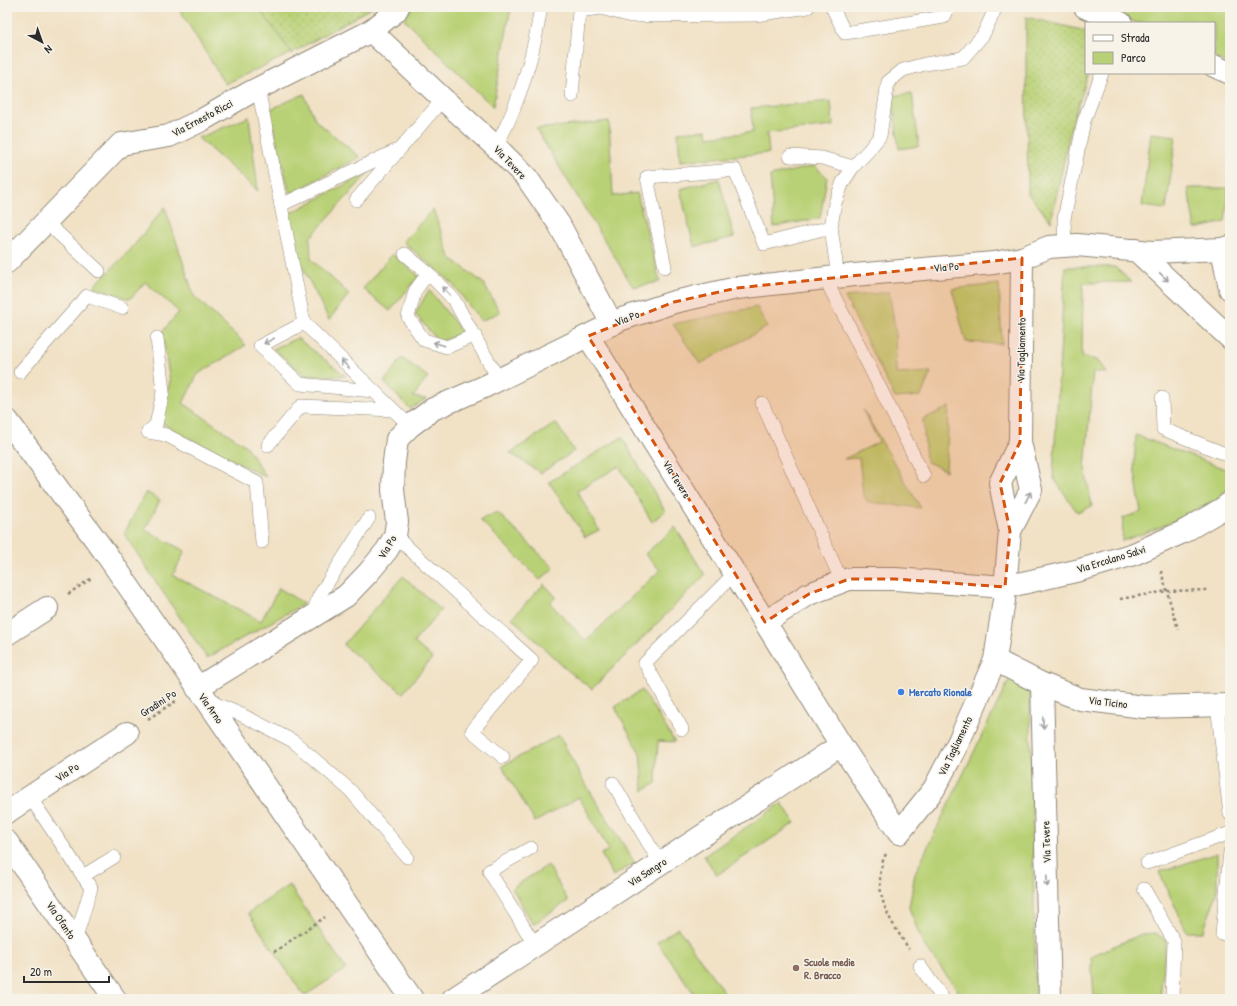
<svg xmlns="http://www.w3.org/2000/svg" width="1237" height="1006" viewBox="0 0 1237 1006" font-family="'Patrick Hand',sans-serif">
<defs>
<pattern id="grass-dots" width="8" height="8" patternUnits="userSpaceOnUse"><rect width="8" height="8" fill="#b9d176"/><path d="M2 2h.1M6 6h.1" fill="none" stroke="#9fb466" stroke-width="1.8" stroke-linecap="round"/></pattern>
</defs>
<rect width="100%" height="100%" fill="#f7f3e8"/>
<filter id="ink" filterUnits="userSpaceOnUse"><feTurbulence type="fractalNoise" baseFrequency=".025" numOctaves="2"/><feDisplacementMap in="SourceGraphic" scale="8" xChannelSelector="R" yChannelSelector="G"/><feConvolveMatrix kernelMatrix="1 2 1 2 8 2 1 2 1" color-interpolation-filters="sRGB"/></filter>
<filter id="wash" filterUnits="userSpaceOnUse"><feTurbulence type="fractalNoise" baseFrequency=".012" numOctaves="4" result="noise"/><feDisplacementMap in="SourceGraphic" scale="16" xChannelSelector="R" yChannelSelector="G"/><feGaussianBlur stdDeviation="0.9" result="paint"/><feColorMatrix in="noise" values="0 0 0 0 0 0 0 0 0 0 0 0 0 0 0 0 0 1.4 0 .05"/><feComposite in="paint" operator="in"/></filter>
<g filter="url(#wash)">
<rect width="100%" height="100%" fill="#f1e1c5"/>
<!-- grass -->
<g fill="url(#grass-dots)" stroke="#727e50">
<polygon points="258,7 373,7 292,53"/>
<polygon points="1026,17 1086,31 1086,73 1089,73 1072,123 1051,221 1028,194 1026,66"/>
</g>
<!-- park -->
<g fill="#b9d176" stroke="#727e50">
<polygon points="178,7 258,7 292,53 225,84"/>
<polygon points="412,7 511,7 493,107 404,19"/>
<polygon points="1101,7 1230,7 1230,64 1214,58 1214,23 1137,23"/>
<polygon points="912,93 919,146 899,149 892,96"/>
<polygon points="304,94 316,121 360,157 290,194 269,110"/>
<polygon points="831,101 833,126 767,133 769,153 680,161 678,132 707,130 708,137 753,132 751,108"/>
<polygon points="249,117 258,191 198,138"/>
<polygon points="609,121 613,196 637,193 660,282 633,287 536,129"/>
<polygon points="1151,133 1176,136 1166,209 1142,206"/>
<polygon points="814,166 827,177 820,218 774,227 770,176"/>
<polygon points="369,172 310,238 311,259 349,294 329,320 298,258 289,214"/>
<polygon points="719,179 734,237 694,247 680,189"/>
<polygon points="1188,188 1229,188 1225,222 1195,229"/>
<polygon points="165,207 194,296 246,345 198,374 183,403 246,446 266,477 171,429 161,422 170,381 162,332 179,312 145,282 130,299 93,287 131,249"/>
<polygon points="433,209 450,257 483,283 500,312 481,321 451,282 403,242"/>
<polygon points="392,254 419,276 390,311 363,289"/>
<polygon points="1065,267 1115,267 1131,282 1083,283 1082,357 1097,360 1107,373 1093,372 1085,469 1092,506 1077,512 1053,477"/>
<polygon points="999,284 1002,344 966,342 952,289"/>
<polygon points="429,290 463,333 439,342 415,314"/>
<polygon points="889,292 895,327 896,374 931,372 921,396 895,398 845,297"/>
<polygon points="757,307 767,327 700,364 673,324"/>
<polygon points="297,338 346,376 306,376 273,349"/>
<polygon points="402,358 428,377 413,397 426,399 410,409 384,382"/>
<polygon points="949,407 946,471 926,461 923,419"/>
<polygon points="863,410 921,508 868,502 863,495 859,458 844,459 879,442"/>
<polygon points="556,423 574,451 541,473 510,453"/>
<polygon points="1136,435 1230,471 1230,486 1215,501 1161,527 1122,541 1123,518 1141,512 1134,466"/>
<polygon points="622,437 665,511 652,522 619,466 577,491 599,530 585,537 549,482"/>
<polygon points="146,492 160,500 145,530 185,551 173,575 261,621 279,588 304,604 207,658 124,534"/>
<polygon points="497,512 554,568 540,580 480,520"/>
<polygon points="675,527 705,575 592,689 566,669 512,618 544,584 556,597 550,603 586,641 660,570 645,554"/>
<polygon points="403,576 441,610 414,642 432,658 403,693 343,645"/>
<polygon points="1009,680 1030,692 1036,999 964,999 923,944 909,908 915,873"/>
<polygon points="642,690 675,742 658,741 656,783 643,791 640,753 615,707"/>
<polygon points="559,735 583,780 635,863 613,876 601,854 609,850 579,797 535,822 502,766"/>
<polygon points="782,803 795,823 717,875 704,856"/>
<polygon points="1217,853 1217,893 1203,932 1187,932 1159,872"/>
<polygon points="548,865 568,901 533,924 512,888"/>
<polygon points="289,885 346,969 304,996 248,913"/>
<polygon points="678,928 729,999 698,999 657,942"/>
<polygon points="1156,933 1166,941 1160,999 1137,999 1094,996 1091,956 1142,934"/>
</g>
</g>
<g filter="url(#ink)">
<g fill="none" stroke-linecap="round" stroke-linejoin="round">
<!-- service casing -->
<g stroke="#8e8678" stroke-width="14">
<g id="service">
<polyline points="832,7 845,33 944,17 949,7"/>
<polyline points="258,88 304,323 410,426"/>
<polyline points="572,96 579,11 601,8 631,16 756,15 808,7"/>
<path d="M496 147C502 134 509 122 514 108 527 76 536 41 541 7"/>
<polyline points="790,156 822,158 853,167"/>
<polyline points="356,200 443,99"/>
<polyline points="281,205 395,151"/>
<polyline points="46,222 99,271"/>
<polyline points="1065,246 1064,219 1084,121 1102,73"/>
<polyline points="405,254 428,273 454,300 499,380"/>
<polyline points="665,267 647,177 735,170 764,244 831,227"/>
<polyline points="428,273 415,291 408,317 424,340 447,347 475,335"/>
<polyline points="838,277 831,227 835,203 843,182 853,167 868,151 880,136 888,82 903,70 925,64 963,58 983,35 996,7"/>
<polyline points="825,278 924,476"/>
<polyline points="304,323 260,346 300,384 373,391"/>
<polyline points="20,372 87,296 122,308"/>
<polyline points="1162,398 1163,429 1230,456"/>
<polyline points="762,403 842,582"/>
<polyline points="148,432 166,435 257,483 262,542"/>
<polyline points="148,432 156,425 163,392 157,338"/>
<polyline points="268,445 301,406 393,410"/>
<polyline points="395,536 532,660 472,731 503,757"/>
<polyline points="312,616 319,596 369,518"/>
<polyline points="209,701 242,715 293,741 350,790 407,857"/>
<polyline points="1217,705 1230,814"/>
<polyline points="682,729 645,663 735,573"/>
<polyline points="613,783 660,863"/>
<polyline points="30,797 91,888 75,941"/>
<polyline points="531,848 489,871 535,945"/>
<polyline points="1147,863 1230,833"/>
<polyline points="83,876 114,857"/>
<polyline points="1144,889 1174,941 1172,999"/>
<polyline points="1222,934 1230,852"/>
<polyline points="920,966 943,999"/>
</g>
</g>
<!-- minor casing -->
<g stroke="#8e8678" stroke-width="24">
<g id="minor">
<polyline points="1085,7 1121,23"/>
<polyline points="371,31 443,99 496,147 527,178 559,224 612,324"/>
<polyline points="1214,66 1230,73"/>
<polyline points="1222,249 1230,289"/>
<polyline points="1136,250 1230,338"/>
<polyline points="7,262 121,144 169,136 202,120 249,93 371,31 395,12 398,7"/>
<polyline points="588,336 841,745 899,833 934,789 959,741 995,660 1004,600 1010,531 1000,483 1020,442"/>
<polyline points="7,420 107,555 412,999"/>
<polyline points="1010,531 1031,490 1020,442 1022,258"/>
<polyline points="765,622 809,594 849,579 895,579 1005,587 1080,570 1134,554 1183,532 1222,509 1230,503"/>
<polyline points="7,634 47,608"/>
<polyline points="995,660 1042,684 1080,699 1144,707 1230,705"/>
<polyline points="1042,684 1050,999"/>
<polyline points="197,688 346,596 369,572 387,550 395,536 397,522 393,490 394,462 397,439 410,426 433,409 486,386 622,319 674,302 737,288 854,275 994,263 1022,258 1049,247 1077,245 1152,252 1222,249 1230,247"/>
<polyline points="7,812 127,733"/>
<polyline points="7,842 115,999"/>
<polyline points="453,999 841,745"/>
</g>
</g>
<!-- path -->
<g stroke="#8e8678" stroke-width="2.5" stroke-dasharray="3 3" stroke-linecap="butt">
<polyline points="1161,571 1178,629"/>
<polyline points="68,594 92,578"/>
<polyline points="1120,599 1167,591 1207,590"/>
<polyline points="148,719 176,701"/>
<path d="M886 854C883 859 882 864 881 869 876 902 892 923 909 949"/>
<polyline points="274,952 325,917"/>
<polyline points="7,998 8,999"/>
</g>
<!-- service -->
<use href="#service" stroke="#fff" stroke-width="13"/>
<!-- minor -->
<use href="#minor" stroke="#fff" stroke-width="22"/>
</g>
<!-- one-way arrows -->
<defs><path id="oneway-shaft" d="M-6 0H5M1.5-3L5.5 0L1.5 3" fill="none" stroke-width="1.6" stroke-linecap="round" stroke-linejoin="round"/></defs>
<g stroke="#a0a0a0">
<use href="#oneway-shaft" transform="translate(1164 277) rotate(43)"/>
<use href="#oneway-shaft" transform="translate(446 291) rotate(-134)"/>
<use href="#oneway-shaft" transform="translate(269 341) rotate(152)"/>
<use href="#oneway-shaft" transform="translate(439 344) rotate(-163)"/>
<use href="#oneway-shaft" transform="translate(345 364) rotate(-135)"/>
<use href="#oneway-shaft" transform="translate(1028 497) rotate(-63)"/>
<use href="#oneway-shaft" transform="translate(1043 723) rotate(88)"/>
<use href="#oneway-shaft" transform="translate(1047 881) rotate(88)"/>
</g>
</g>
<!-- marked area -->
<path fill="#d5540f" fill-opacity="0.2" stroke="#d5540f" stroke-width="3" stroke-dasharray="8 5" stroke-linejoin="round" d="M1022 258 1020 442 1000 483 1010 531 1005 587 895 579H849L809 594 765 622 588 336 674 302 737 288Z"/>
<!-- markers -->
<circle fill="#3f7fe0" stroke="#f7f3e8" stroke-width="1.5" cx="901" cy="692" r="4"/>
<circle fill="#8d6e63" stroke="#f7f3e8" stroke-width="1.5" cx="796" cy="968" r="4"/>
<g text-anchor="middle" dominant-baseline="central" stroke-width="3" stroke-linejoin="round" paint-order="stroke">
<!-- street labels -->
<g font-size="11" fill="#2b2b2b" stroke="#f7f3e8">
<text transform="translate(202 118) rotate(-28)">Via Ernesto Ricci</text>
<text transform="translate(510 162) rotate(46)">Via Tevere</text>
<text transform="translate(946 267) rotate(-5)">Via Po</text>
<text transform="translate(627 318) rotate(-21)">Via Po</text>
<text transform="translate(1021 350) rotate(-89)">Via Tagliamento</text>
<text transform="translate(677 479) rotate(58)">Via Tevere</text>
<text transform="translate(387 547) rotate(-59)">Via Po</text>
<text transform="translate(1111 559) rotate(-17)">Via Ercolano Salvi</text>
<text transform="translate(1108 702) rotate(7)">Via Ticino</text>
<text transform="translate(158 703) rotate(-33)">Gradini Po</text>
<text transform="translate(211 708) rotate(55)">Via Arno</text>
<text transform="translate(955 746) rotate(-64)">Via Tagliamento</text>
<text transform="translate(67 772) rotate(-33)">Via Po</text>
<text transform="translate(1046 842) rotate(-92)">Via Tevere</text>
<text transform="translate(647 872) rotate(-33)">Via Sangro</text>
<text transform="translate(61 920) rotate(56)">Via Ofanto</text>
</g>
<!-- shop labels -->
<g font-size="11" font-weight="bold" fill="#366cbe" stroke="#f7f3e8" text-anchor="start">
<text x="909" y="692">Mercato Rionale</text>
</g>
<!-- education labels -->
<g font-size="11" font-weight="bold" fill="#785e54" stroke="#f7f3e8" text-anchor="start">
<text x="804" y="962">Scuole medie<tspan x="804" dy="13">R. Bracco</tspan></text>
</g>
</g>
<!-- margin -->
<rect width="1237" height="1006" fill="none" stroke="#f7f3e8" stroke-width="24"/>
<!-- legend -->
<rect x="1085" y="22" width="130" height="52" fill="#f7f3e8" stroke="#a5a39c"/>
<rect x="1093" y="35" width="20" height="6" fill="#ffffff" stroke="#a5a39c"/>
<text x="1121" y="42" font-size="12" fill="#2b2b2b">Strada</text>
<rect x="1093" y="52" width="20" height="12" fill="#b9d176" stroke="#a5a39c"/>
<text x="1121" y="62" font-size="12" fill="#2b2b2b">Parco</text>
<!-- north arrow -->
<g transform="translate(42 42) rotate(139)" stroke="#f7f3e8" stroke-width="3" paint-order="stroke">
<path d="M0-3L7 15L0 10L-7 15Z" fill="#2b2b2b"/>
<text y="-6" font-size="11" font-weight="bold" text-anchor="middle" fill="#2b2b2b">N</text>
</g>
<!-- scale -->
<path d="M24 976v6h85v-6" fill="none" stroke="#2b2b2b" stroke-width="2"/>
<text x="30" y="976" font-size="12" fill="#2b2b2b" stroke="#f7f3e8" stroke-width="3" paint-order="stroke">20 m</text>
</svg>
